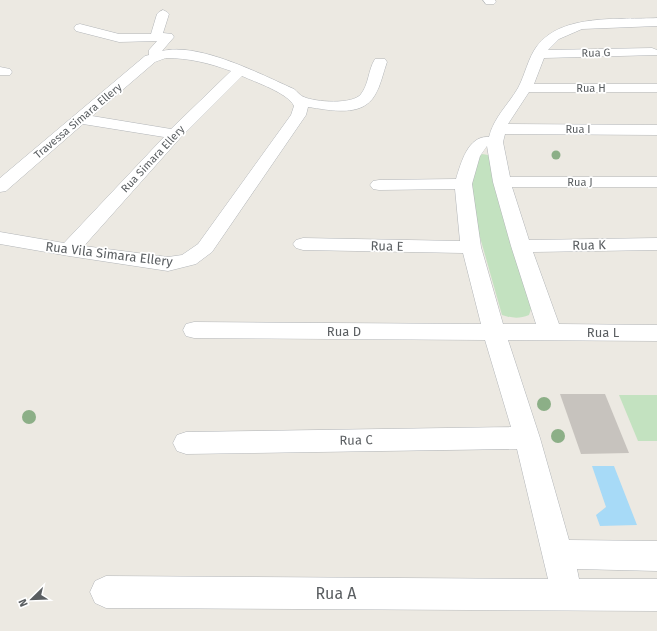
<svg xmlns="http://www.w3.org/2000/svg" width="657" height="631" viewBox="0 0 657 631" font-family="'Fira Sans',sans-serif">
<rect width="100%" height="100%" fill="#ece9e2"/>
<!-- green -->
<g fill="#c3e2c0">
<path d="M482 154 488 155 489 157 532 306 529 315C519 319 512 318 502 315L472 209 471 183 478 159Z"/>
<polygon points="619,395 657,395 657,441 638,441"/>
</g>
<!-- water -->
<polygon fill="#a7daf7" points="592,466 614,466 637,525 600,526 596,515 606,507"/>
<!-- building -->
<polygon fill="#c7c3be" points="560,394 605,394 629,453 581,454"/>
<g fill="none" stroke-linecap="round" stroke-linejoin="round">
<!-- minor casing -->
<g stroke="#b2b5b8" stroke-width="1">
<g id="minor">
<polygon points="483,0 495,0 496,2 494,4 486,4"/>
<path d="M163 10 167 12 169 14 163 33 172 34 174 37 162 51C199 42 260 74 294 89 297 91 300 96 304 97 315 102 353 105 361 94 369 84 368 70 375 59H385L387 62C383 73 381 85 375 95 362 118 330 110 308 107L306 115 212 252 196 264 168 271 69 256 0 244V232L64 243 164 137 83 124 6 191 0 192V178L145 56 149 55V50L157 41 119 42 76 31 74 28 76 25 80 24 119 34H151L157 14 159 12ZM166 58C189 58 209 63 231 71L171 129 92 116 155 62ZM242 76C255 82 288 93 294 106L291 115 198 244 182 255 168 257 84 246 181 137Z"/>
<path d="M657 18V26L582 29 559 39 548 50 652 48 657 50V55L544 58 534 84H657V92H529L508 124 657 125V135L505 134 503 142 510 177H657V187H512L529 240 657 238V250L533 252 559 324 657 325V341L508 340 540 438 569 540 657 541V571L577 569 579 579H657V611L106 608 95 603 90 592 95 581 106 576 548 579 517 449 186 454 177 451 173 443 177 435 186 432 511 427 485 340 194 338 186 336 183 330 186 324 194 322 481 324 463 253 303 250 296 248 293 244 296 240 303 238 460 241 455 189 379 190 373 189 370 185 373 181 379 180 456 179C461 163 468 135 489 137 494 117 508 105 518 88 525 75 528 58 537 46 562 13 620 20 657 18ZM487 146 493 182 511 246 536 324H503L481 247 472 184 480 156Z"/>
<polygon points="0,67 10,69 12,72 10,75 0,75"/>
</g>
</g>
<!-- minor -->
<use href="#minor" fill="#fff" fill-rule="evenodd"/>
</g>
<!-- trees -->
<g fill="#8caf87">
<circle cx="556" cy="155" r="4.5"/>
<circle cx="544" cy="404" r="7"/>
<circle cx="29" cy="417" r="7"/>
<circle cx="558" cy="436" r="7"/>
</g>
<g text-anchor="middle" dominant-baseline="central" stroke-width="3.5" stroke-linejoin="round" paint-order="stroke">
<!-- far-street labels -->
<g font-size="11" fill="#5a5e61" stroke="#fff">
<text transform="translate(596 53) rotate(-1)">Rua G</text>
<text x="591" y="88">Rua H</text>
<text transform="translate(78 121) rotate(-40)">Travessa Simara Ellery</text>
<text x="578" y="129">Rua I</text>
<text transform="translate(153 159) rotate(-47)">Rua Simara Ellery</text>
<text x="580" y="182">Rua J</text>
</g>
<!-- street labels -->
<g font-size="13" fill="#5a5e61" stroke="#fff">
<text transform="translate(589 245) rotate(-1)">Rua K</text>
<text transform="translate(387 246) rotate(1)">Rua E</text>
<text transform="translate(109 254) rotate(7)">Rua Vila Simara Ellery</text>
<text x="344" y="331">Rua D</text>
<text x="603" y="332">Rua L</text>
<text transform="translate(356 440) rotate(-1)">Rua C</text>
</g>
<!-- near-street labels -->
<g font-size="16" fill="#5a5e61" stroke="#fff">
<text x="336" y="593">Rua A</text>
</g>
</g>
<!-- north arrow -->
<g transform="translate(32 599) rotate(247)" stroke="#ffffff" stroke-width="3" paint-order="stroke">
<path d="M0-3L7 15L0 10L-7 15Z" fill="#5a5e61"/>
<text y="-6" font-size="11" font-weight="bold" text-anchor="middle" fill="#5a5e61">N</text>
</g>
</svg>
